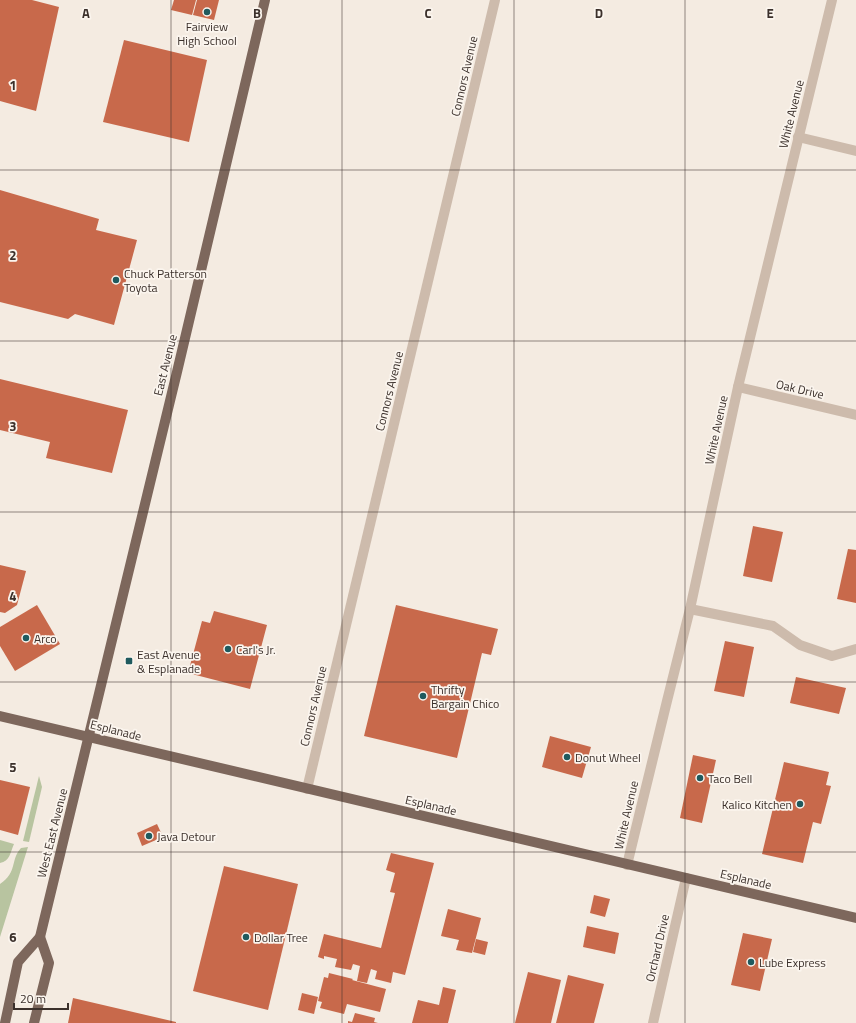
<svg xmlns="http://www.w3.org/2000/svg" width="856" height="1023" viewBox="0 0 856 1023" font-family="'Titillium Web',sans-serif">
<rect width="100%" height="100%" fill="#f4ebe1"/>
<!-- green -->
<g fill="#b8c4a0">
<polygon points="39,776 42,787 29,842 23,841"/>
<path d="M0 840 14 844C10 853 10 861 0 863Z"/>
<path d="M28 847 0 937V884C18 872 10 860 21 848Z"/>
</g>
<!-- building -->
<g fill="#c8694b">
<polygon points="0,0 32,0 59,7 36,111 0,101"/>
<polygon points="174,0 196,0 192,15 171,10"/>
<polygon points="197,0 219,0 214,20 193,15"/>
<polygon points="124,40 207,60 189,142 103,122"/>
<polygon points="0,190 99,219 96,230 137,240 114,325 75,314 68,319 0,302"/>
<polygon points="0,379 128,410 112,473 46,458 50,442 0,430"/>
<polygon points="753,526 783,532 772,582 743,576"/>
<polygon points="848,549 856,550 856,603 837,599"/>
<polygon points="0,565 26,571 17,605 5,613 0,612"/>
<polygon points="37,605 60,644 15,671 0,646 0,627"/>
<polygon points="396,605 498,629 491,655 482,653 457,758 364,736"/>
<polygon points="214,611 267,625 250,689 188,673 202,621 210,623"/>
<polygon points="725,641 754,647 744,697 714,691"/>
<polygon points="796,677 846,688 839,714 790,703"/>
<polygon points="550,736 591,747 582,778 542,767"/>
<polygon points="693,755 716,760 702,823 680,818"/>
<polygon points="784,762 829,772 826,785 831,786 821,824 813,822 803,863 762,854"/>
<polygon points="0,780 30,787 18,835 0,830"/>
<polygon points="157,824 163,837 142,846 137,833"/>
<polygon points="391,853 434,863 405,975 393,972 391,983 375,979 377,971 371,969 367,983 357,981 360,966 353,964 351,970 335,967 337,959 324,956 324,959 318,957 324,934 381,948 395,893 390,892 395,873 386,870"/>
<polygon points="224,866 298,884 268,1010 193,991"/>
<polygon points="594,895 610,899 605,917 590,913"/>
<polygon points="448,909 481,918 472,953 456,950 459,940 441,936"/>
<polygon points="587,926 619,933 615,954 583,947"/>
<polygon points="743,933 772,939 760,991 731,985"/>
<polygon points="476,939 488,942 485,955 473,952"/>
<polygon points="528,972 561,980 551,1023 515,1023"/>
<polygon points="329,973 353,979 352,980 386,989 380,1012 347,1004 344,1014 320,1008 322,1002 318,1001 324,977 328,978"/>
<polygon points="568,975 604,984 594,1023 556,1023"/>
<polygon points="443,987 456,990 448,1023 412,1023 418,1000 439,1005"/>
<polygon points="302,993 318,997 314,1014 298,1010"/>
<polygon points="73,998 176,1022 176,1023 68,1023"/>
<polygon points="355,1013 375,1018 374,1022 378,1023 348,1023 348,1021 352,1022"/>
</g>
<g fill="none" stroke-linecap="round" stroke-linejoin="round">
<!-- minor -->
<g stroke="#cdbbac" stroke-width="10">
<polyline points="798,137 856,151"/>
<polyline points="738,387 856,415"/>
<polyline points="690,609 773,626 800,645 832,656 856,649"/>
<polyline points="307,789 495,0"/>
<polyline points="627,865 667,701 690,609 738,387 832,0"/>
<polyline points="653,1023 686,878"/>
</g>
<!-- major -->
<g stroke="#7d675c" stroke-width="10">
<polyline points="0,716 856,918"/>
<polyline points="5,1023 18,962 40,937 177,372 265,0"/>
<polyline points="34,1023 49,963 40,937"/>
</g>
</g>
<!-- grid -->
<path fill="none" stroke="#3b302b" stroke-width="1" stroke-opacity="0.55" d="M171 0V1023M342 0V1023M514 0V1023M685 0V1023M0 170H856M0 341H856M0 512H856M0 682H856M0 852H856"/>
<!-- markers -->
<g fill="#1f5a5e" stroke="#fbf5ee" stroke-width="1.5">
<circle cx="207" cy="12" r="4"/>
<circle cx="116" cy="280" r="4"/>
<circle cx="26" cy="638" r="4"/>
<circle cx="228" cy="649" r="4"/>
<rect x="125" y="657" width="8" height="8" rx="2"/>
<circle cx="423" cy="696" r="4"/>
<circle cx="567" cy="757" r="4"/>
<circle cx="700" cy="778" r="4"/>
<circle cx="800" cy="804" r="4"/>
<circle cx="149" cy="836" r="4"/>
<circle cx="246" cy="937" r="4"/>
<circle cx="751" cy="962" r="4"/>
</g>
<g text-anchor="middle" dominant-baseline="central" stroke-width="3.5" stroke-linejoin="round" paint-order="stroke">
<!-- poi labels -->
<g font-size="12" fill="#3b302b" stroke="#fbf5ee" text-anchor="start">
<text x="207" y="26" text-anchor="middle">Fairview<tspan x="207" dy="14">High School</tspan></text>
<text x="124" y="273">Chuck Patterson<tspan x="124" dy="14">Toyota</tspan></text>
<text x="34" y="638">Arco</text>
<text x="236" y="649">Carl's Jr.</text>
<text x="137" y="654">East Avenue<tspan x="137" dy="14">&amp; Esplanade</tspan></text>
<text x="431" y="689">Thrifty<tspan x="431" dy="14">Bargain Chico</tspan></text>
<text x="575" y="757">Donut Wheel</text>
<text x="708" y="778">Taco Bell</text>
<text x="792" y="804" text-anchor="end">Kalico Kitchen</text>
<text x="157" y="836">Java Detour</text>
<text x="254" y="937">Dollar Tree</text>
<text x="759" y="962">Lube Express</text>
</g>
<!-- street labels -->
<g font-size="12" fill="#3b302b" stroke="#fbf5ee">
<text transform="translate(464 76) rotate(-77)">Connors Avenue</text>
<text transform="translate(791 114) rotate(-76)">White Avenue</text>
<text transform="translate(165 365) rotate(-76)">East Avenue</text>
<text transform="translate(800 389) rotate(13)">Oak Drive</text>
<text transform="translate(389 391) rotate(-76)">Connors Avenue</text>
<text transform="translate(716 430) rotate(-78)">White Avenue</text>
<text transform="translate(313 706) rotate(-77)">Connors Avenue</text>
<text transform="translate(116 730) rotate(14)">Esplanade</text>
<text transform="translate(431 805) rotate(13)">Esplanade</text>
<text transform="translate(626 815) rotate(-77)">White Avenue</text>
<text transform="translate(52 833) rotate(-76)">West East Avenue</text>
<text transform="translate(746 879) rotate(13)">Esplanade</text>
<text transform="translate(657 948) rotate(-77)">Orchard Drive</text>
</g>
</g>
<g font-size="13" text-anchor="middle" font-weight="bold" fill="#3b302b" stroke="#fbf5ee" stroke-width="3.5" stroke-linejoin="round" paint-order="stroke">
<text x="86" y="18">A</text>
<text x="257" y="18">B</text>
<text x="428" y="18">C</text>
<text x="599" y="18">D</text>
<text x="770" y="18">E</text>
<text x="13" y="90">1</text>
<text x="13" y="260">2</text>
<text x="13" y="431">3</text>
<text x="13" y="601">4</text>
<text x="13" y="772">5</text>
<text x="13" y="942">6</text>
</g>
<!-- scale -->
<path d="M14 1003v6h54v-6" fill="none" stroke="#3b302b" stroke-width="2"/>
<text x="20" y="1003" font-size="12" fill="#3b302b" stroke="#fbf5ee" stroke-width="3" paint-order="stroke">20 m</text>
</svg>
